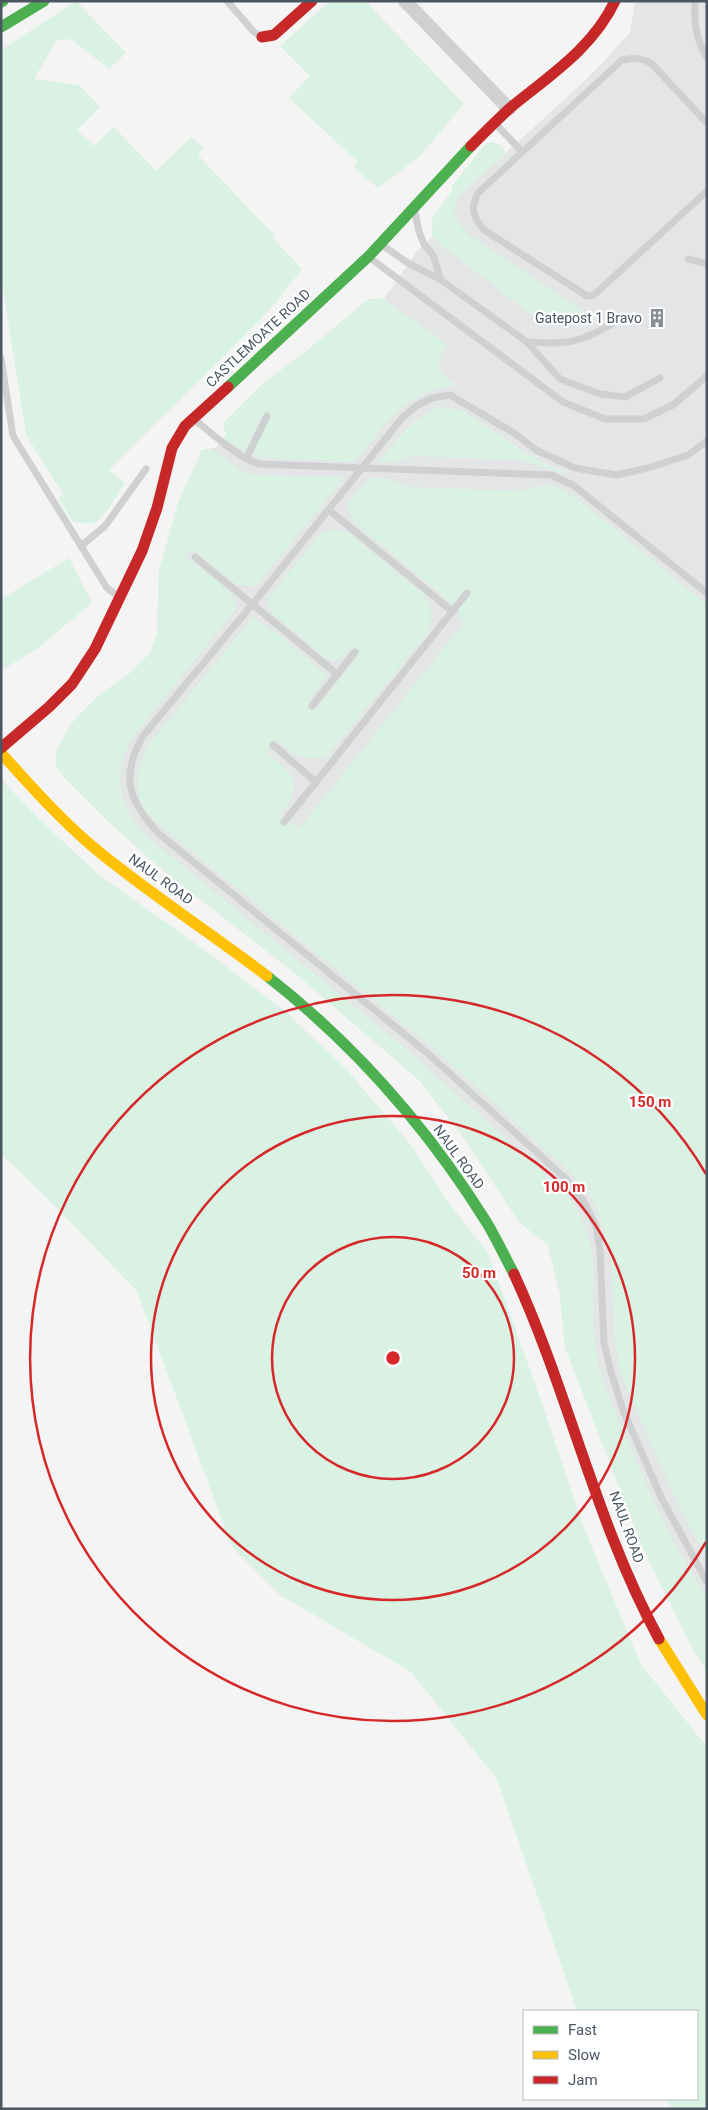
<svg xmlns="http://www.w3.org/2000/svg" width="708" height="2110" viewBox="0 0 708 2110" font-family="Roboto,sans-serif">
<rect width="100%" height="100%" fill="#f4f4f4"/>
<!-- airport -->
<polygon fill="#e4e5e7" points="635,1 707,1 707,1671 694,1651 642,1546 565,1347 560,1294 548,1245 519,1222 464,1138 419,1080 296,974 164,871 113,826 64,777 56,766 57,750 72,723 98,696 129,674 150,653 157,634 159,572 178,503 202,450 216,448 226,435 223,423 265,382 309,349 365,302 370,299 384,299 417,251 431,238 456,221 453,211 455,201 459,196 580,85 608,57 630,32"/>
<!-- green -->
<g fill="#d9f2e3">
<path d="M76 1 126 53 109 69 71 39 56 41 34 79 79 85 100 107 77 130 94 146 114 127 156 171 191 137 204 148 198 155 275 236 273 238 302 269 274 305 260 320 109 470 125 483C119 492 103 521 93 523 87 524 79 523 73 522L58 498 63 494 26 435 1 275V50Z"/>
<polygon points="330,1 365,1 464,104 419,157 378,188 354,168 357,161 289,98 310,76 280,46"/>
<path d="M493 142 502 146 506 153 459 196C449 211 457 221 468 234L592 317C571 328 559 329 536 318L442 246 432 235V219L452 190V186L486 143Z"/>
<path d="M377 298 384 299 447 345C435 365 435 371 456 385 403 393 389 420 358 459L354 462 263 458 255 456 253 452 270 415 264 413 245 450H242L224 438 226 435 223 423 265 382 309 349 365 302Z"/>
<path d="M439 407 464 411 532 457 547 465 566 471 565 474 519 460 414 456 392 462H378C396 441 412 418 439 407Z"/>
<path d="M213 449 241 471 255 475 345 477 258 584 252 587 236 584 192 549 186 556C200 570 235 589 237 608L131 739C113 775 117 803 143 833L406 1049 556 1184 571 1200 582 1219 590 1241 593 1261V1329L598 1364 605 1387 654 1503 678 1550 707 1598V1671L694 1651 642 1546 565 1347 560 1294 548 1245 519 1222 464 1138 419 1080 296 974 164 871 113 826 64 777 56 766 57 750 72 723 98 696 129 674 150 653 157 634 159 572 178 503 202 450Z"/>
<path d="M370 478H387L407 487 518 491C527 490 536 486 545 485 559 484 573 496 584 504L707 605V1559L676 1500 621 1374 615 1342 611 1254 596 1207 588 1192 570 1172 438 1052 156 822C152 817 146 812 143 807 133 786 139 761 150 743L253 617 279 635 327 675 307 702 316 709 359 655 351 648C344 656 340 663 329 660L274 615 269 608 267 599 321 533 335 529 349 533 424 595C433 607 433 620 427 634L327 756C302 763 295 755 277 740L267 752C292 776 306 781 280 815L299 829 464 623 459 619 460 610 355 523C350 516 346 510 349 501Z"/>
<polygon points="69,558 92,603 39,647 1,671 1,599"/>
<polygon points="1,779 39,819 98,874 206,951 287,1013 348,1071 411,1145 448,1202 488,1253 537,1389 582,1523 640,1663 707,1747 707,2109 674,2109 664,2099 697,2099 697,2011 579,2011 576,2008 497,1779 411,1672 280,1595 232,1547 137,1291 43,1194 1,1154"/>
</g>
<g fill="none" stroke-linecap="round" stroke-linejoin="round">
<!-- lane -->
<g stroke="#ced0d2" stroke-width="7">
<polyline points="227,1 254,32 262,37"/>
<path d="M695 1C694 23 696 40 707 58"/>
<polyline points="495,123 522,152"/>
<path d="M707 123 652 64C641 58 635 57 622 60L478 193C470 209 473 217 484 230L587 296 594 295 707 191"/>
<polyline points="415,212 419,232 424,244 433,255 441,280"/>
<polyline points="382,245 408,263 441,280 527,342 560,379 600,394 625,397 660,378"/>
<polyline points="370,258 563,402 605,419 644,419 673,405 707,376"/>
<polyline points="688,259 707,264"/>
<path d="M527 342C564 345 580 343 612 324"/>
<polyline points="1,358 13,436 107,588 119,597"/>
<path d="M194 419C210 432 240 459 259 464L551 475 573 485 707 593"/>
<path d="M707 441 688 455 648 468 617 475 575 468 536 450 514 433 450 395 432 398 416 406 403 417 255 601 143 736C120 776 128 800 158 833L426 1052 565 1178 583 1200 596 1226 600 1251 604 1343 611 1372 623 1410 661 1497 707 1582"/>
<polyline points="247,457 267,416"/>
<polyline points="329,510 453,612"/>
<polyline points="81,546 105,526 146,469"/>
<polyline points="195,557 337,674"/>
<polyline points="312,706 355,652"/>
<polyline points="273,745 316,782"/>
<polyline points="284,822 467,593"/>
</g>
<!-- street -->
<polyline stroke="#ced0d2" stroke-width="14" points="405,1 509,109"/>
<!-- fast -->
<g stroke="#4caf50" stroke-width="11">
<polyline points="1,2 3,1"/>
<polyline points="1,27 44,1"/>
<polyline points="228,387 369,256 471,146"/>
<path d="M267 976C354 1044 429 1130 487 1223 497 1240 505 1257 514 1274"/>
</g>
<!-- slow -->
<g stroke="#ffc107" stroke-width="11">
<path d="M1 753C30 785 59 818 92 846 148 893 210 932 267 976"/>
<polyline points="659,1639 707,1715"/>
</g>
<!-- jam -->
<g stroke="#c62828" stroke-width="11">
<polyline points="262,37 274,35 312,1"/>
<path d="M471 146C484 133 497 120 510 108 549 76 593 48 615 1"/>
<polyline points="1,748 49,707 72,684 95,649 142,551 157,508 172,448 185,426 228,387"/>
<path d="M514 1274C569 1393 596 1524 659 1639"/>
</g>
</g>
<!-- distance rings -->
<g fill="none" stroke="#d62828" stroke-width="2.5">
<circle cx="393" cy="1358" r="121"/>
<circle cx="393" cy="1358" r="242"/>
<path d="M706 1542A363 363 0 1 1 706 1174"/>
</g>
<!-- icons -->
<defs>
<g id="building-bare" transform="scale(1.5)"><path d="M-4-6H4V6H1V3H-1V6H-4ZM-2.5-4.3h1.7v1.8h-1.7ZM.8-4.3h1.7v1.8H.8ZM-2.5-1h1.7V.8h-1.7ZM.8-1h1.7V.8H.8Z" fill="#868d94" stroke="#fff" stroke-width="2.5" paint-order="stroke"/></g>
</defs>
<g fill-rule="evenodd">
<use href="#building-bare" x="657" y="318"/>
</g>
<g text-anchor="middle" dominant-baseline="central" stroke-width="4.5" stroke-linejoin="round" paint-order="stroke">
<!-- poi labels -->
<g font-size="14" fill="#4a5661" stroke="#fff" text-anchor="end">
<text x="642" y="318">Gatepost 1 Bravo</text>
</g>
<!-- street labels -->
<g font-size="14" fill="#4a5661" stroke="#fff">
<text transform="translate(258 338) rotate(-43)">CASTLEMOATE ROAD</text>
<text transform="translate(161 879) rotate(36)">NAUL ROAD</text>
<text transform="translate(459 1157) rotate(54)">NAUL ROAD</text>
<text transform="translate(627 1527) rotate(70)">NAUL ROAD</text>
</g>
</g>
<circle cx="393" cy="1358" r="8" fill="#d62828" stroke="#fff" stroke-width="2.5"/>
<g font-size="15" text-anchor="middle" font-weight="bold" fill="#d62828" stroke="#fff" stroke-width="4.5" stroke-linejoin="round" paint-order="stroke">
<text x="650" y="1107">150 m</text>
<text x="564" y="1192">100 m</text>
<text x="479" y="1278">50 m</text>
</g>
<!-- border -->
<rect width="708" height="2110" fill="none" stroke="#4a5661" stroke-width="5"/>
<!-- legend -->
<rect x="523" y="2010" width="175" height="90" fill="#ffffff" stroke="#b7bbc0"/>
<rect x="533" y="2026" width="25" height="8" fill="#4caf50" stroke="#b7bbc0"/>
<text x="568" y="2035" font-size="15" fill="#4a5661">Fast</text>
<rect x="533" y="2051" width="25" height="8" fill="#ffc107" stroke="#b7bbc0"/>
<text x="568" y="2060" font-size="15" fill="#4a5661">Slow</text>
<rect x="533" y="2076" width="25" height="8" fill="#c62828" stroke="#b7bbc0"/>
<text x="568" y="2085" font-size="15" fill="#4a5661">Jam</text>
</svg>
